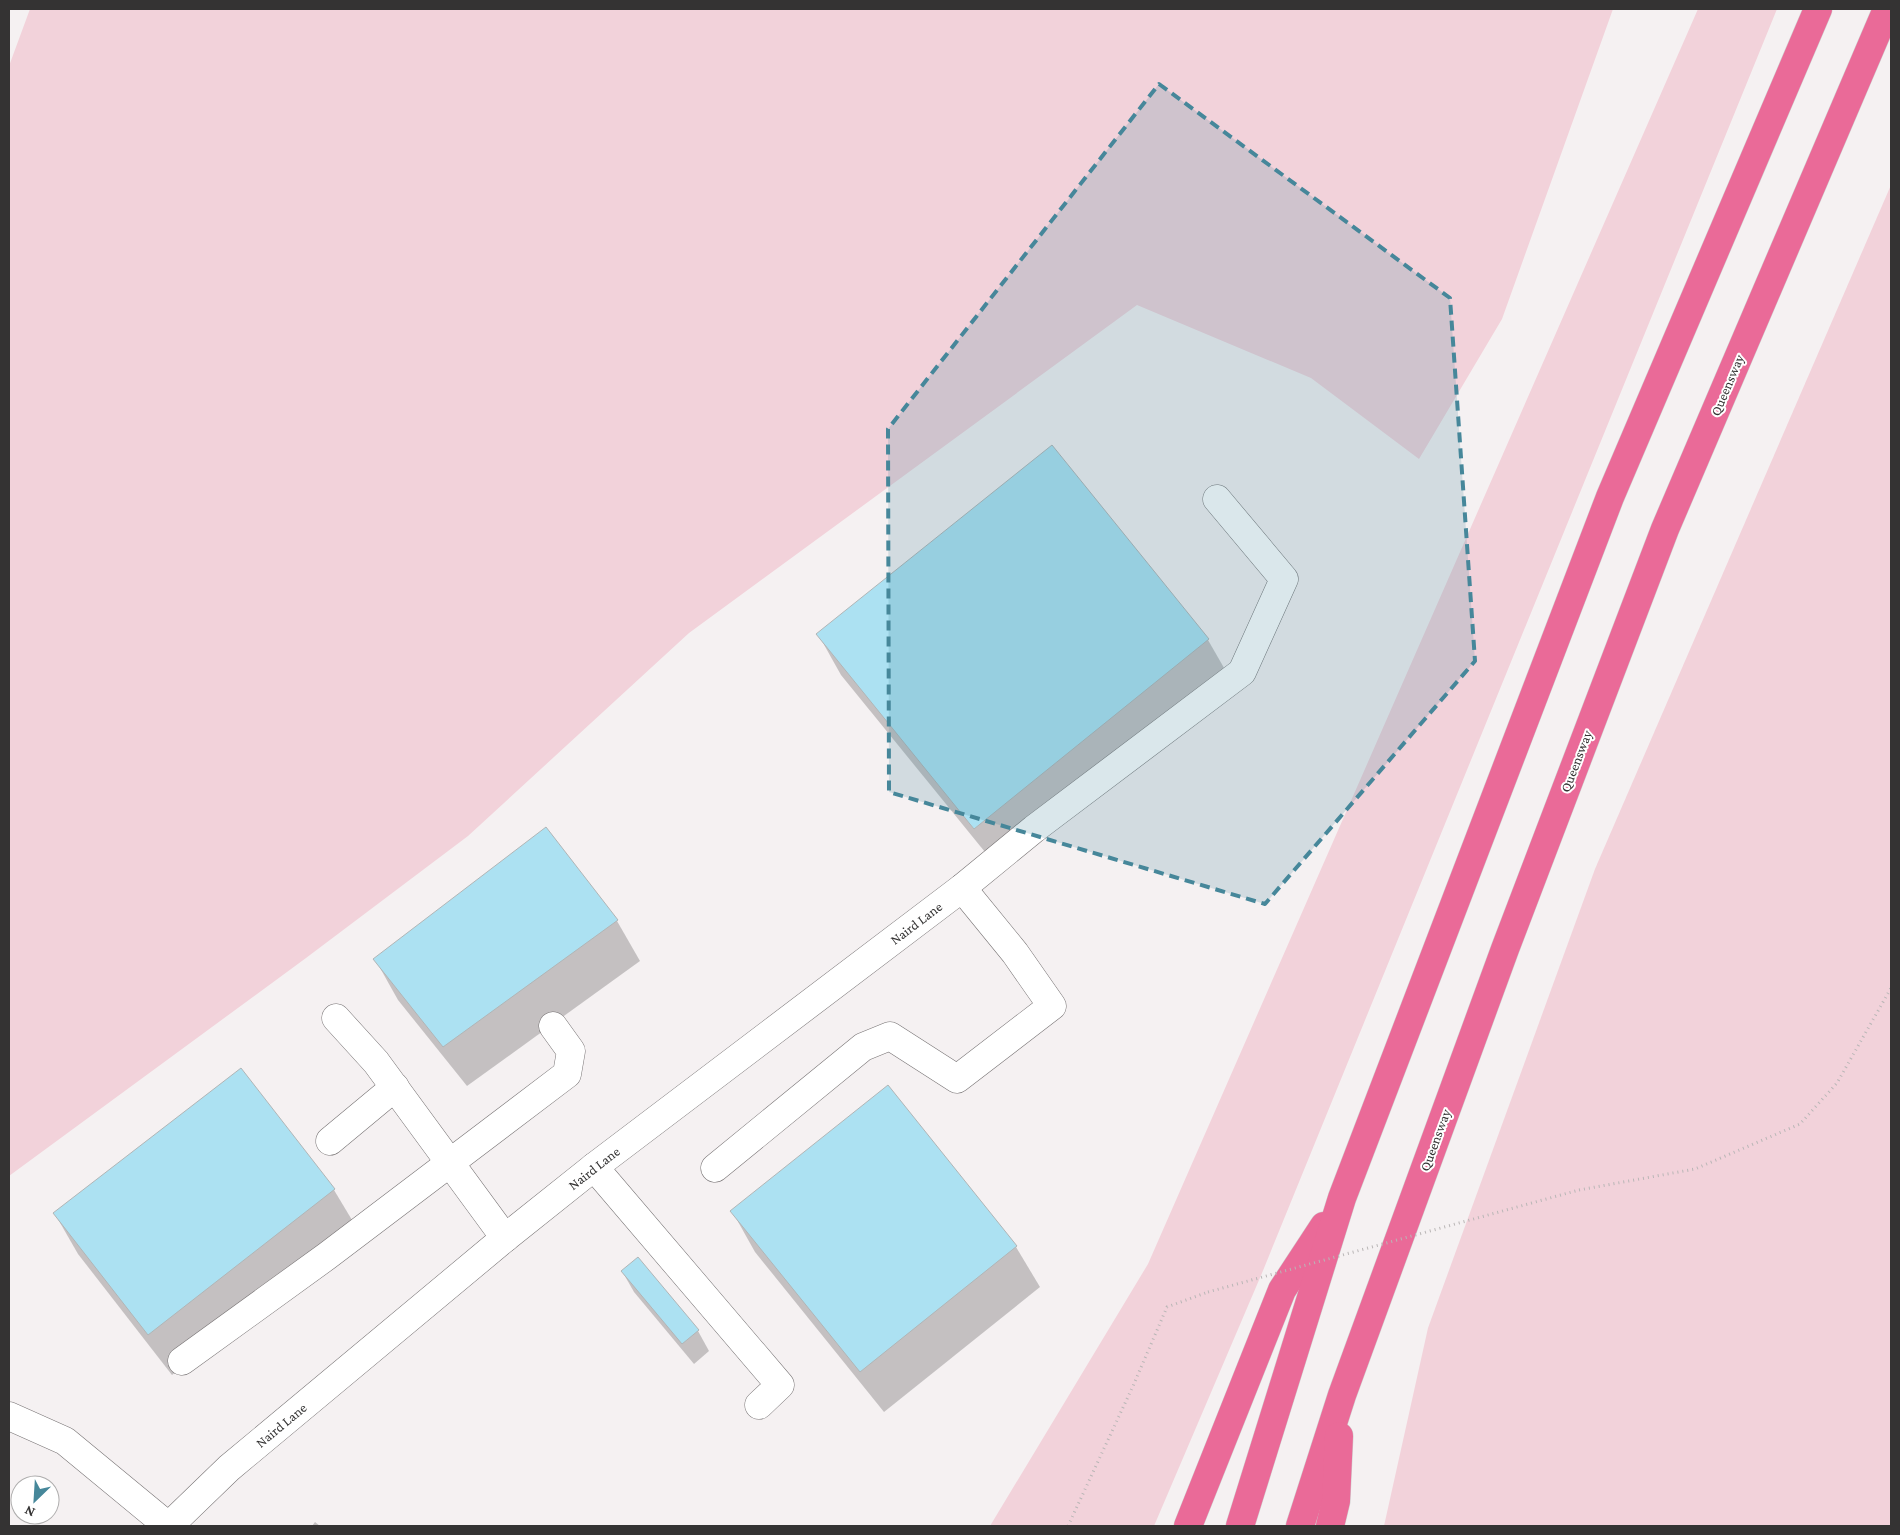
<svg xmlns="http://www.w3.org/2000/svg" width="1900" height="1535" viewBox="0 0 1900 1535" font-family="'Crimson Pro',serif">
<rect width="100%" height="100%" fill="#f5f1f2"/>
<!-- green -->
<g fill="#f2d2da">
<polygon points="30,9 1613,9 1502,319 1419,459 1311,378 1137,305 689,633 468,836 306,958 9,1176 9,66"/>
<polygon points="1698,9 1777,9 1262,1273 1154,1526 990,1526 1148,1264"/>
<polygon points="1891,185 1891,1526 1384,1526 1428,1328 1595,869"/>
</g>
<!-- shadow -->
<g fill="#0003">
<polygon points="818,634 1208,640 1231,680 998,868 841,675"/>
<polygon points="545,829 617,921 640,961 467,1086 398,1000 375,959"/>
<polygon points="241,1069 334,1190 358,1230 172,1375 78,1254 55,1214"/>
<polygon points="888,1086 1016,1247 1040,1287 884,1412 755,1252 732,1211"/>
<polygon points="622,1271 698,1331 709,1351 694,1364 634,1292"/>
<polygon points="315,1522 320,1526 312,1526"/>
</g>
<!-- building -->
<g fill="#ace1f2" stroke="#b1b5b6">
<polygon points="1052,445 1209,639 974,829 816,634"/>
<polygon points="546,827 618,920 443,1047 373,959"/>
<polygon points="241,1068 335,1189 148,1335 53,1213"/>
<polygon points="888,1085 1017,1246 860,1372 730,1211"/>
<polygon points="638,1257 699,1330 682,1344 621,1271"/>
</g>
<g fill="none" stroke-linecap="round" stroke-linejoin="round">
<!-- minor casing -->
<g stroke="#777374" stroke-width="29">
<g id="minor">
<polyline points="336,1018 376,1062 505,1238"/>
<polyline points="330,1141 395,1087"/>
<polyline points="594,1167 780,1385 759,1405"/>
<polyline points="715,1168 863,1047 890,1036 957,1079 1052,1006 1015,953 962,888"/>
<polyline points="182,1361 327,1256 567,1074 571,1051 553,1026"/>
<polyline points="9,1416 65,1441 168,1526"/>
<polyline points="169,1526 229,1468 505,1238 594,1167 962,888 1034,829 1242,672 1284,579 1217,499"/>
</g>
</g>
<!-- highway casing -->
<g stroke="#cecece" stroke-width="29">
<g id="highway">
<polyline points="1188,1526 1282,1290 1324,1226"/>
<polyline points="1240,1526 1342,1198 1610,497 1818,9"/>
<polyline points="1300,1526 1342,1395 1505,949 1665,529 1887,9"/>
<polyline points="1330,1526 1336,1501 1339,1436"/>
</g>
</g>
<!-- path -->
<g stroke="#b9b6b6" stroke-width="3" stroke-dasharray="1 4" stroke-linecap="butt">
<polyline points="1579,1190 1695,1169 1800,1124 1837,1083 1891,988"/>
<polyline points="1068,1526 1133,1386 1167,1307 1208,1292"/>
</g>
<!-- minor -->
<use href="#minor" stroke="#fff" stroke-width="28"/>
<!-- highway -->
<use href="#highway" stroke="#ea6a98" stroke-width="28"/>
<!-- path-bridge -->
<polyline stroke="#b9b6b6" stroke-width="3" stroke-dasharray="1 4" stroke-linecap="butt" points="1208,1292 1579,1190"/>
</g>
<!-- marked area -->
<path fill="#46879a" fill-opacity="0.2" stroke="#46879a" stroke-width="4" stroke-dasharray="10 6" stroke-linejoin="round" d="M1159 84 1450 298 1475 661 1265 904 889 792 888 429Z"/>
<g text-anchor="middle" dominant-baseline="central" stroke-width="4" stroke-linejoin="round" paint-order="stroke">
<!-- street labels -->
<g font-size="14" fill="#343333" stroke="#fff">
<text transform="translate(1727 385) rotate(-67)">Queensway</text>
<text transform="translate(1576 761) rotate(-69)">Queensway</text>
<text transform="translate(916 923) rotate(-37)">Naird Lane</text>
<text transform="translate(1435 1140) rotate(-70)">Queensway</text>
<text transform="translate(594 1168) rotate(-38)">Naird Lane</text>
<text transform="translate(281 1425) rotate(-40)">Naird Lane</text>
</g>
</g>
<!-- border -->
<rect width="1900" height="1535" fill="none" stroke="#343333" stroke-width="20"/>
<!-- north arrow -->
<g transform="translate(35 1500) rotate(205)"><circle r="24" fill="#ffffff" stroke="#aeadad"/>
<path d="M0-4L9 19L0 12L-9 19Z" fill="#46879a"/>
<text y="-8" font-size="14" font-weight="bold" text-anchor="middle" fill="#343333">N</text>
</g>
</svg>
